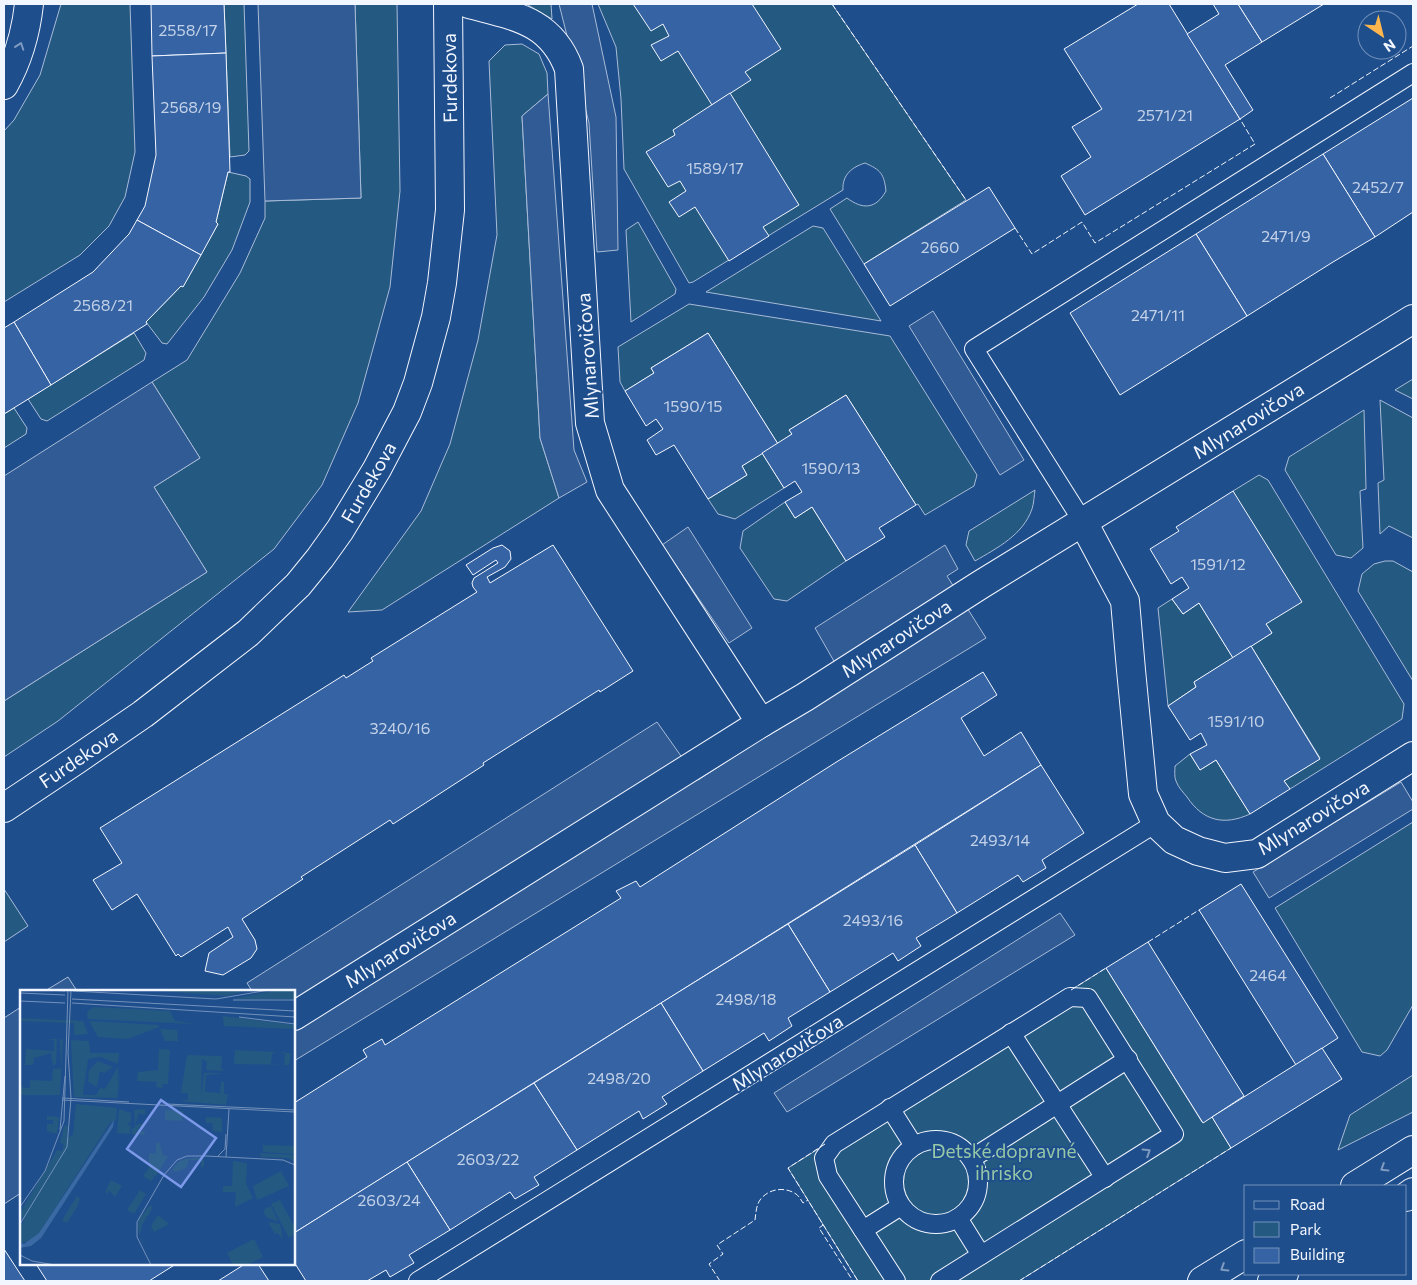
<svg xmlns="http://www.w3.org/2000/svg" width="1417" height="1285" viewBox="0 0 1417 1285" font-family="Commissioner,sans-serif">
<rect width="100%" height="100%" fill="#1f4e8c"/>
<!-- green -->
<g fill="#245a82" stroke="#a8bbd7">
<polygon points="61,4 130,4 135,152 125,197 109,226 80,255 4,302 4,131 14,120 40,75"/>
<polygon points="224,4 244,4 249,151 245,155 230,157"/>
<polygon points="355,4 397,4 400,191 390,287 358,403 322,485 274,549 58,721 4,757 4,701 207,572 154,487 200,458 152,382 187,360 240,273 265,218 265,201 361,198"/>
<polygon points="527,4 551,4 552,19 528,5"/>
<path d="M598 4H832L966 200 864 264 830 209 847 198C863 210 876 209 886 191 884 174 881 170 865 163 852 167 842 175 843 190L693 282 689 283 624 169 621 99 616 47Z"/>
<polygon points="522,44 539,54 547,73 548,94 522,116 540,438 559,498 382,610 348,612 421,511 450,444 478,340 497,235 489,61 505,45"/>
<polygon points="228,172 246,176 250,179 250,202 232,250 204,297 167,344 162,343 146,322 181,286 183,286 218,224 216,222"/>
<polygon points="638,222 676,289 675,294 631,322 626,230"/>
<polygon points="813,226 823,228 881,321 706,292"/>
<polygon points="689,304 890,336 977,475 974,486 925,515 918,504 916,505 846,395 789,430 792,434 778,444 708,333 651,368 654,373 625,391 620,382 618,347"/>
<polygon points="134,333 146,353 144,360 47,421 41,419 28,399"/>
<polygon points="1413,379 1413,399 1395,390"/>
<polygon points="1380,400 1413,418 1413,538 1389,526 1380,534 1378,483 1384,480"/>
<polygon points="14,408 27,428 26,434 4,448 4,414"/>
<polygon points="1364,410 1366,489 1360,491 1363,548 1351,558 1336,555 1285,470 1289,457"/>
<polygon points="762,453 784,488 735,519 718,514 708,499 747,475 742,466"/>
<polygon points="1259,475 1268,480 1404,704 1402,719 1290,789 1284,781 1320,758 1251,646 1272,633 1266,624 1233,491"/>
<path d="M1035 490C1034 496 1034 503 1032 509 1023 535 997 548 975 561L966 545 969 531Z"/>
<polygon points="785,502 795,518 812,507 846,561 787,601 774,599 740,548 743,531"/>
<polygon points="1385,561 1393,561 1413,572 1413,681 1358,591 1362,574 1374,564"/>
<polygon points="1172,599 1183,614 1199,603 1233,658 1194,682 1196,687 1168,706 1158,608"/>
<path d="M1190 754 1200 770 1216 760 1250 814C1224 826 1203 821 1187 797 1183 792 1178 787 1176 781 1174 777 1175 770 1175 766Z"/>
<polygon points="1413,822 1413,1005 1387,1050 1380,1056 1362,1052 1275,908"/>
<polygon points="4,889 28,926 4,942"/>
<polygon points="1106,968 1202,1122 1212,1117 1231,1148 1019,1281 858,1281 788,1168"/>
<polygon points="1413,1075 1413,1112 1338,1150 1350,1115"/>
</g>
<!-- parking -->
<g fill="#305b95" stroke="#a8bbd7">
<polygon points="258,4 355,4 361,198 265,201"/>
<polygon points="559,4 592,4 616,117 618,250 597,252 589,123"/>
<polygon points="548,94 574,450 587,482 559,498 540,438 522,116"/>
<polygon points="933,311 1024,460 1000,475 909,326"/>
<polygon points="152,382 200,458 154,487 207,572 4,701 4,476"/>
<polygon points="688,527 752,628 729,643 662,545"/>
<polygon points="945,545 958,569 947,576 986,638 294,1061 294,991 252,991 247,983 657,722 698,780 847,684 815,628"/>
<polygon points="1401,782 1413,802 1413,809 1269,898 1253,872"/>
<polygon points="1060,913 1075,935 787,1112 774,1093"/>
<polygon points="68,977 77,991 45,991"/>
<polygon points="21,1007 21,1193 4,1204 4,1018"/>
</g>
<!-- building -->
<g fill="#3563a3" stroke="#f2f6ff">
<polygon points="151,4 224,4 226,53 152,56"/>
<polygon points="633,4 752,4 781,49 745,72 751,80 712,105 678,51 661,61 651,45 669,36 663,24 651,31"/>
<polygon points="1138,4 1169,4 1240,119 1085,215 1061,176 1091,157 1072,127 1102,109 1064,49"/>
<polygon points="1213,4 1238,4 1262,42 1225,65 1253,110 1240,119 1187,34 1219,14"/>
<polygon points="1238,4 1324,4 1262,42"/>
<polygon points="226,53 230,172 228,172 216,222 218,224 201,255 137,220 145,206 156,155 152,56"/>
<polygon points="730,93 799,205 763,227 769,236 729,261 695,207 679,217 669,202 686,191 680,181 668,187 646,152 675,135 673,130"/>
<polygon points="1413,98 1413,212 1375,237 1323,154"/>
<polygon points="1323,154 1375,237 1333,262 1247,316 1196,234"/>
<polygon points="989,187 1015,228 890,306 864,264"/>
<polygon points="137,220 201,255 183,287 181,286 146,322 147,324 51,385 14,322 93,272 129,234"/>
<polygon points="1196,234 1247,316 1120,395 1070,313"/>
<polygon points="14,322 51,385 4,414 4,328"/>
<polygon points="708,333 778,444 742,466 747,475 708,499 674,445 656,455 647,440 663,429 656,419 646,426 625,391 654,373 651,368"/>
<polygon points="846,395 916,505 879,528 885,537 846,561 812,507 795,518 785,502 802,492 795,481 784,488 762,453 792,434 789,430"/>
<polygon points="1233,491 1302,602 1266,624 1272,633 1233,658 1199,603 1183,614 1172,599 1189,588 1182,577 1171,584 1150,549 1179,531 1176,527"/>
<polygon points="502,545 510,551 511,559 505,567 487,577 490,583 553,545 633,671 600,692 599,690 483,763 484,765 393,824 390,820 301,877 303,879 242,919 255,940 257,949 251,958 223,975 205,971 209,953 233,937 228,927 181,957 178,954 176,956 137,894 112,910 93,880 122,863 100,828 344,675 346,678 373,661 371,658 477,592 473,587 472,583 474,578 498,563 496,560 473,575 466,565 493,548"/>
<polygon points="1251,646 1320,759 1284,781 1290,789 1250,814 1216,760 1200,770 1190,754 1207,745 1201,733 1190,740 1168,706 1196,687 1194,682"/>
<polygon points="983,672 997,695 961,718 984,756 1021,732 1041,765 294,1233 294,1103 367,1057 363,1050 382,1039 385,1045 621,898 616,891 636,881 640,887 838,761"/>
<polygon points="1041,765 1084,833 1042,860 1046,868 1023,882 1018,875 957,913 915,845"/>
<polygon points="915,845 957,913 916,938 921,946 898,961 893,953 830,992 788,924"/>
<polygon points="1241,884 1338,1038 1296,1065 1199,910"/>
<polygon points="788,924 830,992 788,1018 792,1026 769,1041 764,1033 703,1071 661,1003"/>
<polygon points="1148,942 1244,1096 1203,1123 1106,968"/>
<polygon points="661,1003 703,1071 662,1097 667,1104 643,1119 639,1111 577,1150 534,1083"/>
<polygon points="1322,1048 1342,1079 1231,1148 1212,1117"/>
<polygon points="534,1083 577,1150 534,1177 539,1185 515,1199 510,1192 450,1230 407,1162"/>
<polygon points="407,1162 450,1230 409,1255 414,1263 390,1277 386,1270 367,1281 306,1281 294,1262 294,1233"/>
<polygon points="4,1249 19,1272 25,1281 4,1281"/>
<polygon points="36,1264 176,1264 149,1281 47,1281"/>
<polygon points="245,1264 258,1264 269,1281 218,1281"/>
</g>
<g fill="none" stroke-linecap="round" stroke-linejoin="round">
<!-- lane casing -->
<g stroke="#f2f6ff" stroke-width="20">
<g id="lane">
<polyline points="1083,522 974,349 1413,73"/>
<polyline points="1011,1033 1105,1178"/>
<polyline points="890,1108 914,1146"/>
<circle cx="936" cy="1182" r="42"/>
<polyline points="971,1159 1128,1059"/>
<polyline points="958,1218 981,1255"/>
<polyline points="863,1230 901,1206"/>
<polyline points="418,1281 1156,823"/>
<polyline points="896,1281 828,1176 824,1158 834,1144 1070,997 1088,998 1174,1134 940,1281"/>
</g>
</g>
<!-- street casing -->
<g stroke="#f2f6ff" stroke-width="30">
<g id="street">
<path d="M469 4C514 16 551 20 569 69L590 423 610 490 761 723"/>
<path d="M4 85C18 60 26 32 29 4"/>
<polyline points="1083,522 1125,601 1131,670 1143,794 1156,823 1174,840 1198,851 1225,858 1257,854 1413,756"/>
<polyline points="294,1016 761,723 805,697 980,585 1413,319"/>
</g>
</g>
<!-- secondary casing -->
<g stroke="#f2f6ff" stroke-width="30">
<g id="secondary">
<polyline points="4,808 76,760 143,714 248,633 298,585 320,558 340,530 377,469 407,412 418,383 436,317 442,283 450,210 448,4"/>
<polyline points="1355,1186 1413,1150"/>
<polyline points="1406,1197 1413,1192"/>
<polyline points="1202,1281 1246,1254"/>
<polyline points="1272,1281 1284,1274"/>
</g>
</g>
<!-- lane -->
<use href="#lane" stroke="#1f4e8c" stroke-width="18"/>
<!-- street -->
<use href="#street" stroke="#1f4e8c" stroke-width="28"/>
<!-- secondary -->
<use href="#secondary" stroke="#1f4e8c" stroke-width="28"/>
<!-- fence -->
<g stroke="#f2f6ff" stroke-width="1" stroke-dasharray="6 2.5" stroke-linecap="butt">
<polyline points="832,4 966,200"/>
<polyline points="1330,98 1413,46"/>
<polyline points="1015,228 1032,254 1082,222 1095,243 1255,144 1240,119"/>
<polyline points="1148,942 1199,910"/>
<polyline points="1071,990 1106,968"/>
<polyline points="825,1144 788,1168 858,1281"/>
<polyline points="822,1224 823,1225 819,1228 853,1281"/>
<path d="M720 1281 709 1264 723 1254 717 1245 755 1220C756 1213 756 1206 760 1200 768 1189 784 1186 796 1194 799 1196 801 1200 803 1203L808 1200"/>
<polyline points="1019,1281 1231,1148"/>
</g>
</g>
<!-- one-way arrows -->
<defs><path id="oneway-chevron" d="M-2-3.5L2.5 0L-2 3.5" fill="none" stroke-width="1.6" stroke-linecap="round" stroke-linejoin="round" transform="scale(1.25)"/></defs>
<g stroke="#7e9ac0">
<use href="#oneway-chevron" transform="translate(20 46) rotate(-71)"/>
<use href="#oneway-chevron" transform="translate(1147 1152) rotate(-32)"/>
<use href="#oneway-chevron" transform="translate(1384 1168) rotate(148)"/>
<use href="#oneway-chevron" transform="translate(1224 1268) rotate(148)"/>
</g>
<g text-anchor="middle" dominant-baseline="central" stroke-width="4" stroke-linejoin="round" paint-order="stroke">
<!-- number labels -->
<g font-size="16" fill="#c3d1e8">
<text x="188" y="29">2558/17</text>
<text x="191" y="106">2568/19</text>
<text x="1165" y="114">2571/21</text>
<text x="715" y="167">1589/17</text>
<text x="1378" y="186">2452/7</text>
<text x="1286" y="235">2471/9</text>
<text x="940" y="246">2660</text>
<text x="103" y="304">2568/21</text>
<text x="1158" y="314">2471/11</text>
<text x="693" y="405">1590/15</text>
<text x="831" y="467">1590/13</text>
<text x="1218" y="563">1591/12</text>
<text x="1236" y="720">1591/10</text>
<text x="400" y="727">3240/16</text>
<text x="1000" y="839">2493/14</text>
<text x="873" y="919">2493/16</text>
<text x="1268" y="974">2464</text>
<text x="746" y="998">2498/18</text>
<text x="619" y="1077">2498/20</text>
<text x="488" y="1158">2603/22</text>
<text x="389" y="1199">2603/24</text>
</g>
<!-- street labels -->
<g font-size="19" fill="#f2f6ff" stroke="#1f4e8c">
<text transform="translate(449 78) rotate(-91)">Furdekova</text>
<text transform="translate(587 356) rotate(-94)">Mlynarovičova</text>
<text transform="translate(1248 420) rotate(-32)">Mlynarovičova</text>
<text transform="translate(368 482) rotate(-60)">Furdekova</text>
<text transform="translate(896 638) rotate(-33)">Mlynarovičova</text>
<text transform="translate(78 758) rotate(-34)">Furdekova</text>
<text transform="translate(1313 817) rotate(-31)">Mlynarovičova</text>
<text transform="translate(400 949) rotate(-32)">Mlynarovičova</text>
<text transform="translate(787 1052) rotate(-32)">Mlynarovičova</text>
</g>
<!-- park labels -->
<g font-size="19" fill="#97c8a6" stroke="#1f4e8c">
<text x="1004" y="1150">Detské dopravné<tspan x="1004" dy="22">ihrisko</tspan></text>
</g>
</g>
<!-- overview -->
<g transform="translate(20 990)">
<rect width="275" height="275" fill="#1f4e8c"/>
<path d="M126 0H230L206 6ZM257 0H275V9H213ZM74 17 150 21 155 31 175 34 68 29 67 22ZM203 26 275 35V39L204 36ZM0 28 63 31 68 44 54 45V33L0 31ZM69 31 139 35V37L108 49 78 47ZM140 39 157 40 158 51H145ZM26 49H37V50L36 74 33 76 31 63 14 68 13 75H5L6 59 34 61V50ZM43 49 40 105H0V97L10 98V90L32 91 33 79 41 78 40 50ZM51 50 69 51 70 63H99L98 74 81 67 68 69 63 105H76L80 98 85 99 98 77V94L101 78 97 108 54 107ZM139 59 150 60 148 94H143L142 98 136 97 137 92 117 91 118 82 138 80ZM215 60 256 62 252 64 251 74 264 75 265 64 259 62 271 63 269 75 214 74ZM167 65 202 66 201 78 204 81 186 80 187 72 182 69 181 107 184 83H204L186 85 185 102 200 103 201 92H204V104H208L206 115 159 111 168 110V103H161ZM78 71 93 77 84 83 80 81 77 97 68 92 69 80ZM56 114 97 118 96 130 90 133 19 243 13 249 1 253 0 237 4 231 0 223 37 160 42 161 44 154 40 153 44 136H48L47 148 53 145ZM99 119 111 123V132L107 134 111 136 110 144 97 143ZM125 119V125L119 123 115 135 125 133 124 138 118 137 122 142 125 140 124 145H120L121 141 119 145 116 140 118 145 112 144V138L117 137H115L114 120ZM145 120 163 121 162 131 145 130ZM27 126 39 127 37 144 27 141V134H33V130H27ZM186 127 202 128V142L193 141 192 133H186ZM139 152 143 165 148 166 136 186 132 185 134 188 131 191 123 186 129 178V163L136 164V153ZM243 155 275 156V164L243 162ZM240 163 275 165V173L269 168 241 167ZM178 168 184 170V176L181 178V170H169L166 178 156 182 153 180 143 192 158 172 165 169ZM213 171 227 173 226 194 233 208 215 217 216 202H203V196H212ZM261 181 269 196 237 210 233 196ZM91 190 102 196 95 207 89 200 88 204 85 202ZM120 200 126 204 114 224 107 220ZM57 206 60 209 57 217 47 233 42 230ZM260 210 275 238V244L269 248 251 214ZM130 215 133 217 122 235 120 245 130 267 121 249 118 238 119 229ZM251 216 258 231V232L246 227 243 220ZM138 225 149 234 134 242 131 236ZM248 232 260 234 263 250 258 243 255 244ZM234 249 243 267 227 275H213L207 263Z" fill="#245a82"/>
<path d="M94 130 93 137 21 248 11 256 0 258V253L4 254 19 243Z" fill="#3b69a3"/>
<path fill="none" stroke="#7391ba" stroke-width="1" d="M29 0 45 1M53 1 196 9 249 0M0 3 45 5M52 9 275 21M213 10H275M0 11 45 13M52 13 275 27M219 27 275 34M42 108 109 112M42 110 275 122M147 114 275 120M40 140 45 86M198 166 205 159 206 144M206 167 209 119M0 217 25 181 44 131 48 0M0 234 47 157 51 108 48 63 51 0M0 265 12 271 35 275M131 275 117 247V232L144 185 157 170 167 166H186L263 170 275 175"/>
<path fill="#7d9aea" fill-opacity="0.15" stroke="#7d9aea" stroke-width="2.5" d="M141 110 196 148 161 197 107 159Z"/>
<rect width="275" height="275" fill="none" stroke="#f2f6ff" stroke-width="2.5"/>
</g>
<!-- border -->
<rect width="1417" height="1285" fill="none" stroke="#f2f6ff" stroke-width="10"/>
<!-- legend -->
<rect x="1244" y="1185" width="162" height="90" fill="#1f4e8c" stroke="#7391ba"/>
<rect x="1254" y="1201" width="25" height="8" fill="#1f4e8c" stroke="#7391ba"/>
<text x="1290" y="1210" font-size="15" fill="#f2f6ff">Road</text>
<rect x="1254" y="1222" width="25" height="15" fill="#245a82" stroke="#7391ba"/>
<text x="1290" y="1235" font-size="15" fill="#f2f6ff">Park</text>
<rect x="1254" y="1248" width="25" height="15" fill="#3563a3" stroke="#7391ba"/>
<text x="1290" y="1260" font-size="15" fill="#f2f6ff">Building</text>
<!-- north arrow -->
<g transform="translate(1382 35) rotate(145)"><circle r="24" fill="#1f4e8c" stroke="#7391ba"/>
<path d="M0-4L9 19L0 12L-9 19Z" fill="#ffb74d"/>
<text y="-8" font-size="14" font-weight="bold" text-anchor="middle" fill="#f2f6ff">N</text>
</g>
</svg>
